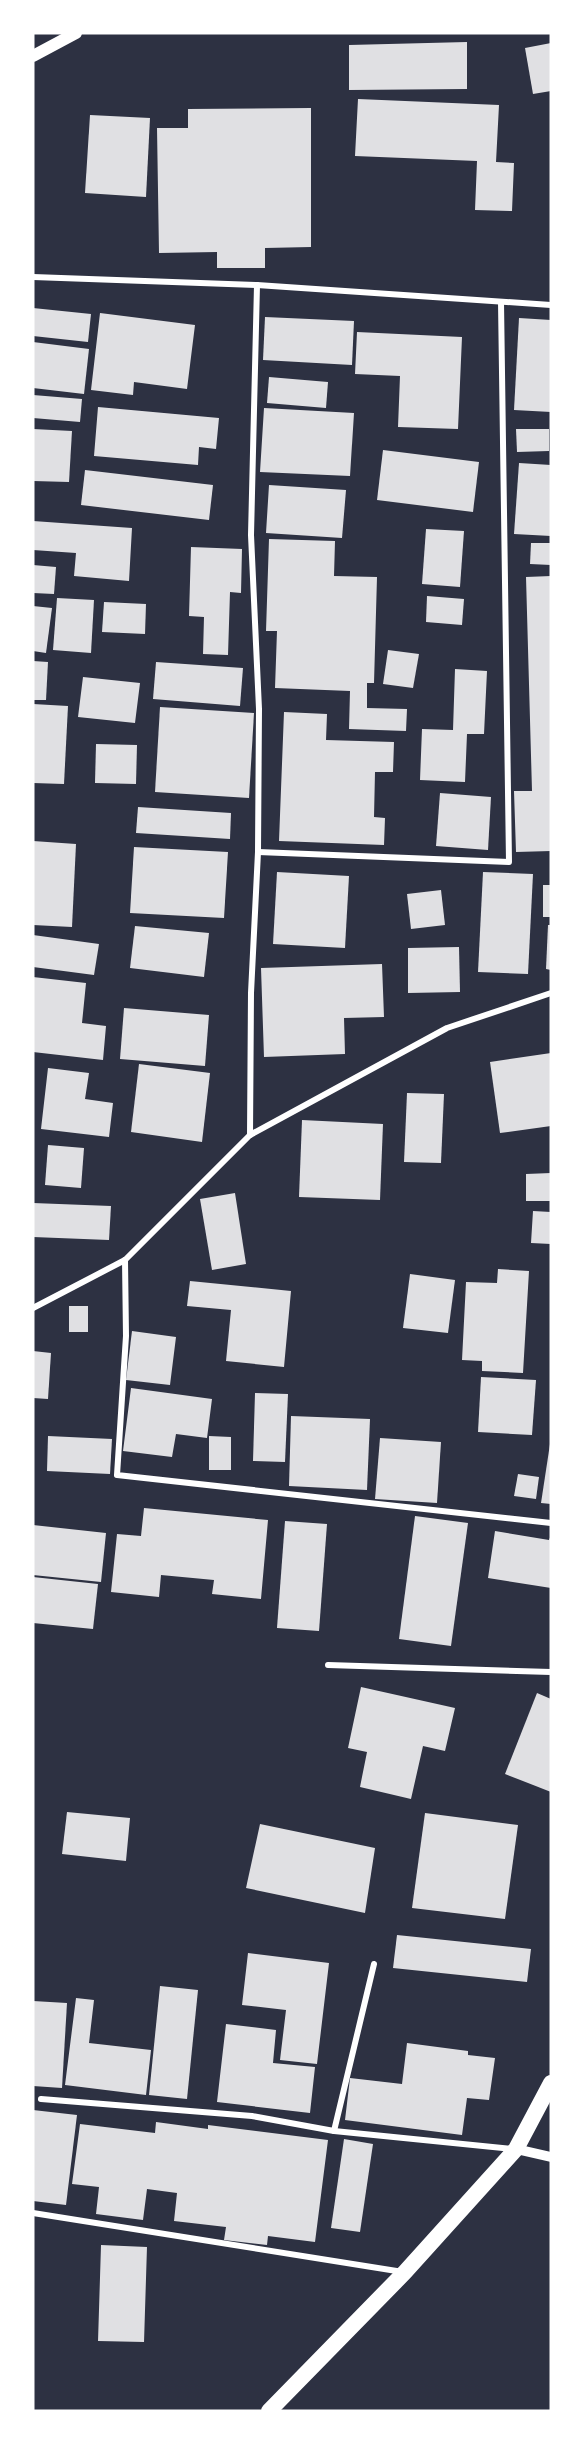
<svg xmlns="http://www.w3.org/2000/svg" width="584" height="2444" viewBox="0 0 584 2444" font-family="'Times New Roman',serif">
<rect width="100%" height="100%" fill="#2d3142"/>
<!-- building -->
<g fill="#e0e0e3">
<polygon points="467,42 467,89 349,90 349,45"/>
<polygon points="551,43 551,91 533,94 525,48"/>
<polygon points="358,99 499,105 496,162 514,163 512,211 475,210 477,161 355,156"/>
<polygon points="311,108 311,247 265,248 265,268 217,268 217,252 159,253 157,128 188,128 188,109"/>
<polygon points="90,115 150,118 146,197 85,193"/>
<polygon points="33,308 91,314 88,342 33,336"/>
<polygon points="100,313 195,325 187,389 134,382 133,395 91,390"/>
<polygon points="265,317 354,321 352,365 263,360"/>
<polygon points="519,318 551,320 551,412 514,410"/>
<polygon points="357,332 462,337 458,429 398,427 400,376 355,374"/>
<polygon points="33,342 89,349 84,394 33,388"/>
<polygon points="269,377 328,382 326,408 267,403"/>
<polygon points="33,395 82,399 80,422 33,418"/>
<polygon points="98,407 219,418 216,449 199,447 198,465 94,456"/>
<polygon points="264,408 354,413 350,476 260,472"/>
<polygon points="33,429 72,431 69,482 33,481"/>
<polygon points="516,429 549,429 549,451 517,452"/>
<polygon points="383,450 479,462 473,512 377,500"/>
<polygon points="519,463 551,465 551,536 514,534"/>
<polygon points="85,470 213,485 209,520 81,505"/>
<polygon points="269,485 346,490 342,538 266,533"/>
<polygon points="33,521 132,528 129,581 74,576 76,553 33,550"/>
<polygon points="426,529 464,531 460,587 422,584"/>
<polygon points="269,539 335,541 334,576 377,577 374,683 367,683 367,708 407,709 406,731 349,729 350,691 275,688 277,631 266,631"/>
<polygon points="531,543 551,543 551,565 530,564"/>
<polygon points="191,547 242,549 241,593 230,592 228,655 203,654 204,617 189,616"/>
<polygon points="33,565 56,567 54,594 33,593"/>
<polygon points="551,576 551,851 516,852 514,791 532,791 526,577"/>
<polygon points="427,596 464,599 462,625 426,622"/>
<polygon points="57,598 94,600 91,653 53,650"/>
<polygon points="104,602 146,604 145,634 102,632"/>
<polygon points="33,606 52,608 46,653 33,651"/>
<polygon points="388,650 419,654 413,688 383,684"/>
<polygon points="33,661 48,662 46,700 33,700"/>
<polygon points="156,662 243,668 240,706 153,699"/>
<polygon points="455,669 487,671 484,734 467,734 465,782 420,780 422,729 453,730"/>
<polygon points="83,677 140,683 135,723 78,717"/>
<polygon points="33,704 68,706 64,784 33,783"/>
<polygon points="160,707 254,713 249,798 155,792"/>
<polygon points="284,712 327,714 326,740 394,742 393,772 375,772 374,817 385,818 384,845 279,841"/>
<polygon points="96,744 137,745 136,784 95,783"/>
<polygon points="440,793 491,797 488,850 436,846"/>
<polygon points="138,807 231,813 230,839 136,833"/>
<polygon points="33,841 76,844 72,927 33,925"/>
<polygon points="134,847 228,852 224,918 130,913"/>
<polygon points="277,872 349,876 345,948 273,944"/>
<polygon points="483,872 533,874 528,974 478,972"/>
<rect x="543" y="885" width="8" height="32"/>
<polygon points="441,890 445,925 411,929 407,894"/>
<polygon points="548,925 551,925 551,970 546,969"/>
<polygon points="135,926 209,933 204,977 130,968"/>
<polygon points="33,935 99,944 94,975 33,967"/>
<polygon points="459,947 460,992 408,993 408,948"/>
<polygon points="382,964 384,1017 344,1018 345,1054 264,1057 261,968"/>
<polygon points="33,977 86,983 82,1023 106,1026 103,1060 33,1052"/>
<polygon points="124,1008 209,1015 205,1066 120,1059"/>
<polygon points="551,1053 551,1126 500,1133 490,1062"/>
<polygon points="139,1064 210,1073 202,1142 131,1132"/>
<polygon points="48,1068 89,1073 85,1099 113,1103 109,1137 41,1129"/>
<polygon points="407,1093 444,1094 441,1163 404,1162"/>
<polygon points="302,1120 383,1124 380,1200 299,1197"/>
<polygon points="48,1145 84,1148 81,1188 45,1185"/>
<polygon points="551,1173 551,1201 526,1201 526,1174"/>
<polygon points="235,1193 246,1264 212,1270 200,1199"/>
<polygon points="33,1203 111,1206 109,1240 33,1237"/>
<polygon points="533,1211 551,1212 551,1244 531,1243"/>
<polygon points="498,1269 529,1271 523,1373 482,1371 482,1361 462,1360 466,1282 497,1283"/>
<polygon points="410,1274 455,1280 448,1333 403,1328"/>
<polygon points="190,1281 291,1291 284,1367 226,1361 231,1310 187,1306"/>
<rect x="69" y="1306" width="19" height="26"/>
<polygon points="132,1331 176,1337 170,1385 126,1380"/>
<polygon points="33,1351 51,1353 48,1399 33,1398"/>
<polygon points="481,1377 536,1380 532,1435 478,1432"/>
<polygon points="131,1388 212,1399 207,1438 176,1434 172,1457 123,1451"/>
<polygon points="255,1393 288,1394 285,1462 253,1461"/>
<polygon points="291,1416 370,1419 367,1490 289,1486"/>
<polygon points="48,1436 112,1439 110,1474 47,1471"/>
<polygon points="209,1436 231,1437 231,1470 209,1470"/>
<polygon points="380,1438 441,1442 437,1503 375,1499"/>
<polygon points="550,1444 551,1445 551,1504 541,1503"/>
<polygon points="518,1474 539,1477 536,1499 514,1496"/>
<polygon points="144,1508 268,1520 261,1599 212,1594 214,1580 161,1575 159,1597 111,1592 117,1534 141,1536"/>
<polygon points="415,1516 468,1523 451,1646 399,1639"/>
<polygon points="285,1521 327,1524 319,1631 277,1628"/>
<polygon points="33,1525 106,1533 101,1582 33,1575"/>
<polygon points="495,1531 549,1540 551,1535 551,1588 488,1578"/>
<polygon points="33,1577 98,1584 93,1629 33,1623"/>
<polygon points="361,1687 455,1708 445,1751 423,1746 411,1799 360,1787 367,1752 348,1748"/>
<polygon points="537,1693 551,1699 551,1792 505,1774"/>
<polygon points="67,1812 130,1818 126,1861 62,1854"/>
<polygon points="425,1813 518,1825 505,1919 412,1908"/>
<polygon points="260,1824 375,1848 365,1913 246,1888"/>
<polygon points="397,1935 531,1949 527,1982 393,1968"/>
<polygon points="248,1953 329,1963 317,2064 280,2060 286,2010 242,2005"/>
<polygon points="160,1986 198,1990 187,2099 149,2095"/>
<polygon points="76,1998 94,2000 89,2043 151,2050 146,2095 65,2085"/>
<polygon points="33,2001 67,2003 62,2088 33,2086"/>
<polygon points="226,2024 276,2030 273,2063 315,2067 310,2113 217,2102"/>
<polygon points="407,2043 468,2051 468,2055 495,2058 489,2100 467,2098 462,2135 345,2120 350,2078 402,2084"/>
<polygon points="33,2110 77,2115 66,2205 33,2201"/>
<polygon points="156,2122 208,2129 208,2125 328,2140 315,2242 268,2236 267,2245 224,2240 226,2227 174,2221 177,2193 147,2189 143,2220 96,2214 99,2187 72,2184 80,2124 155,2133"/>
<polygon points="344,2139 373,2144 360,2232 331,2228"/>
<polygon points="101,2245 147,2247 144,2342 98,2341"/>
</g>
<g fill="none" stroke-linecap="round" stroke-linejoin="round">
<!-- minor -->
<g stroke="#fff" stroke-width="6">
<polyline points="33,277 257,285 551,305"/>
<polyline points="258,852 509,862 501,302"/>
<polyline points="250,1135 251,993 258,852 259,709 251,535 257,285"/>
<polyline points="125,1260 126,1336 117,1475 551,1523"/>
<polyline points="33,1308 125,1260 250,1135 447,1028 551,993"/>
<polyline points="328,1665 551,1672"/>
<polyline points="41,2099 252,2116 334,2131 512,2149"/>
<polyline points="334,2131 374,1964"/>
<polyline points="33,2213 403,2272"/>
</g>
<!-- tertiary -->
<polyline stroke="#fff" stroke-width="10" points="516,2149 551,2157"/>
<!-- secondary -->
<polyline stroke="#fff" stroke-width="12" points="33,56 76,33"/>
<!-- trunk -->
<polyline stroke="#fff" stroke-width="16" points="269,2411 405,2272 516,2149 551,2083"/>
</g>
<!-- border -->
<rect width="584" height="2444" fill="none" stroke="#ffffff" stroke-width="69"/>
</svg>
